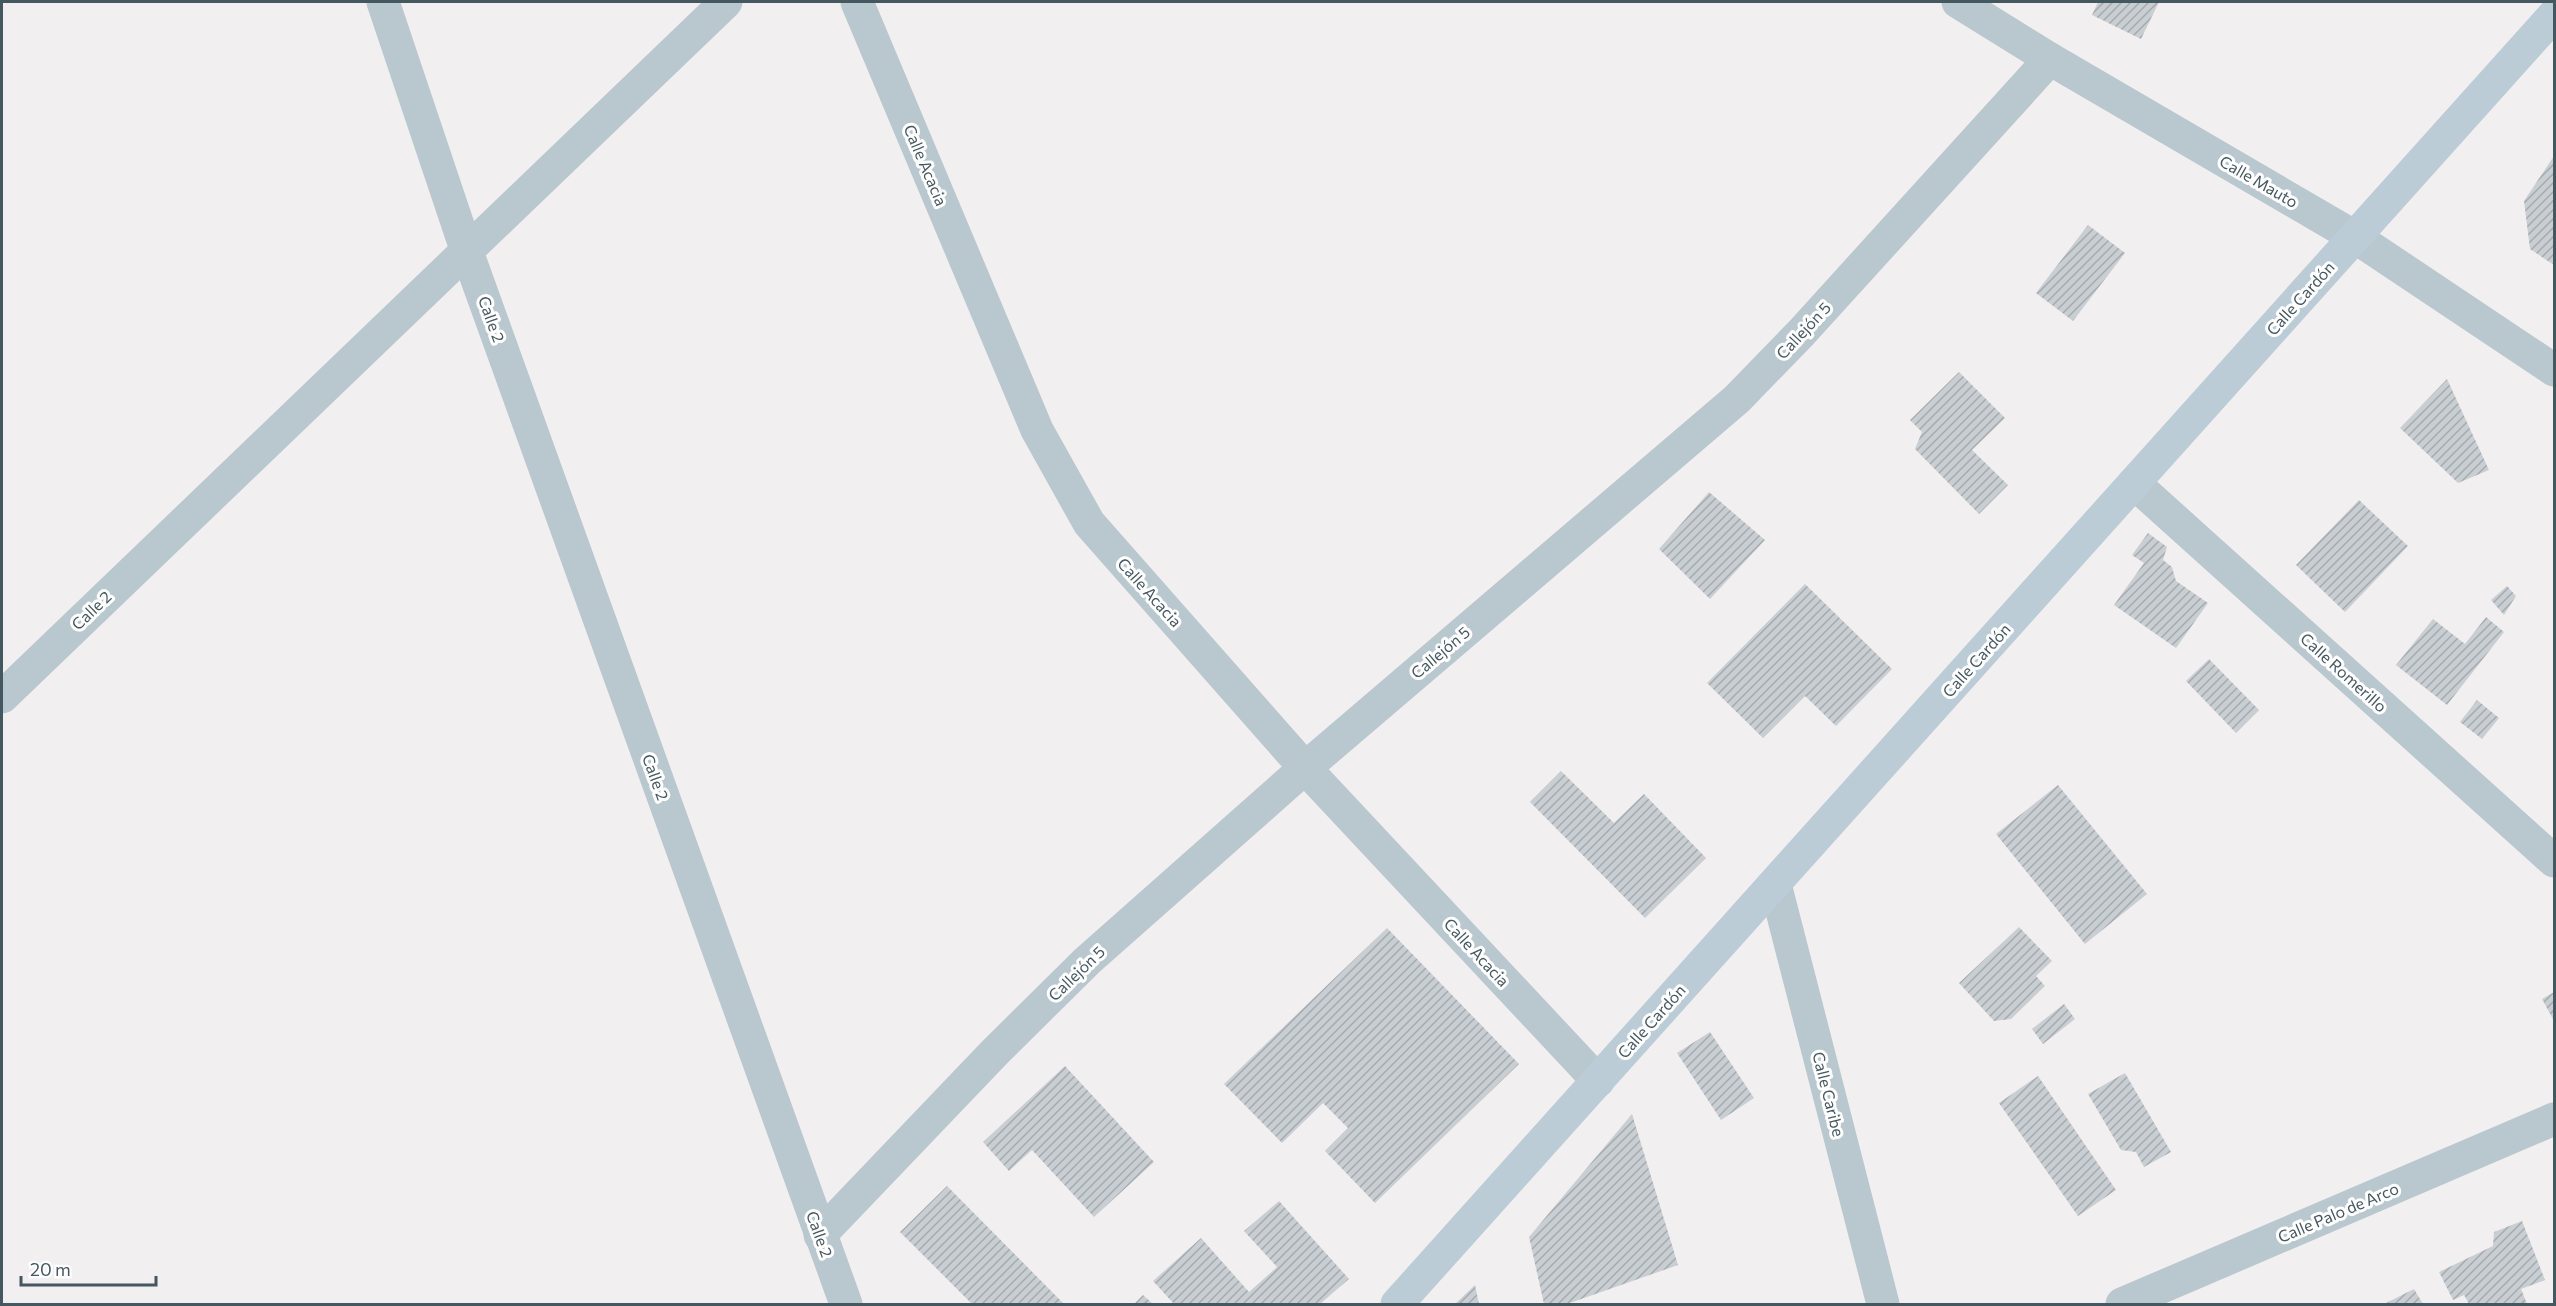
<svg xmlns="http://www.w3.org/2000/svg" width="2556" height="1306" viewBox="0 0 2556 1306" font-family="Commissioner,sans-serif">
<defs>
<pattern id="building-hatch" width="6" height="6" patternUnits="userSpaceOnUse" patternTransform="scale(1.5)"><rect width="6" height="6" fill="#c9ced3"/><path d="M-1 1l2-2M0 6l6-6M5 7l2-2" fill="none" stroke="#a5aaae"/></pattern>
</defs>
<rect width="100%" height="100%" fill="#f2eff0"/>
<!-- building -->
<g fill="url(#building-hatch)">
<polygon points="2098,2 2159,2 2141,39 2092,15"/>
<polygon points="2554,156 2554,265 2530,249 2524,201"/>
<polygon points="2088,225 2125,253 2073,321 2036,293"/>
<polygon points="1959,372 2005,418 1972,450 2008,485 1979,514 1915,449 1922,432 1910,420"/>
<polygon points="2447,379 2489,470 2458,483 2400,428"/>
<polygon points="1709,492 1765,540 1710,599 1659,549"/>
<polygon points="2359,500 2408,546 2345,612 2296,565"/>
<polygon points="2148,533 2167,547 2163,560 2172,567 2176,581 2208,603 2176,648 2114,605 2144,563 2132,555"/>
<polygon points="1805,584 1892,669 1836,726 1805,696 1763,738 1707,683"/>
<polygon points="2507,586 2516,596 2504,615 2491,600"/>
<polygon points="2486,617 2504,632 2447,705 2396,665 2433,619 2465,644"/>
<polygon points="2209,659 2259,710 2236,733 2186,681"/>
<polygon points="2477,700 2499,718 2482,739 2460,722"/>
<polygon points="1561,771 1614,823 1644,794 1706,858 1645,918 1530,802"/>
<polygon points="2058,785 2147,894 2085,944 1996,834"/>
<polygon points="2019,927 2052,961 2036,976 2045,986 2011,1019 1994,1021 1959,983"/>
<polygon points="1387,928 1519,1064 1375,1203 1325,1151 1348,1128 1323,1103 1282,1143 1224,1084"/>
<polygon points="2554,992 2554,1021 2542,999"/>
<polygon points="2064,1004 2075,1019 2043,1044 2032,1029"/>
<polygon points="1710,1032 1754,1098 1721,1120 1677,1053"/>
<polygon points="1065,1066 1154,1162 1094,1217 1032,1150 1009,1171 983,1142"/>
<polygon points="2125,1073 2171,1152 2144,1167 2136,1152 2121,1150 2088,1094"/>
<polygon points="2038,1076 2116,1190 2078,1216 1999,1103"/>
<polygon points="1632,1114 1678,1265 1567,1304 1544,1304 1529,1237"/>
<polygon points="947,1186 1063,1303 972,1304 900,1232"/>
<polygon points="1279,1201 1349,1279 1320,1304 1174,1304 1153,1281 1201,1238 1249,1292 1277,1267 1244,1231"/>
<polygon points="2522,1221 2545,1280 2521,1289 2527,1304 2469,1304 2464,1295 2453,1300 2439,1272 2493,1246 2494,1232"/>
<polygon points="1475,1285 1479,1304 1455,1304"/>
<polygon points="2414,1289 2423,1304 2384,1304"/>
<polygon points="1143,1295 1153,1304 1134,1304"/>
</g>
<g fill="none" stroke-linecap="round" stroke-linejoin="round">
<!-- minor -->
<g stroke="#b9c7ce" stroke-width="33">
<polyline points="383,2 466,249 846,1304"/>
<polyline points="857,2 1037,430 1089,523 1305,768 1598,1081"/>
<polyline points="1958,2 2050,59 2355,237 2554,370"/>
<polyline points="2134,483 2554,861"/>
<polyline points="2,697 726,2"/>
<polyline points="1775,884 1883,1304"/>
<polyline points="820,1235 995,1052 1087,961 1305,768 1737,399 1802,332 2050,59"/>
<polyline points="2122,1304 2554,1119"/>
</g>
<!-- secondary -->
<polyline stroke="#bbccd6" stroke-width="33" points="1397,1304 2554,15"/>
</g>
<g text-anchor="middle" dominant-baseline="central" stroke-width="6" stroke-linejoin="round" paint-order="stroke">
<!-- street labels -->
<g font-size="16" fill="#45575f" stroke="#fff">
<text transform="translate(926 165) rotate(67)">Calle Acacia</text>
<text transform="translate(2259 181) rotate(30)">Calle Mauto</text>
<text transform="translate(2300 298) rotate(-48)">Calle Cardón</text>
<text transform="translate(492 319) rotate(70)">Calle 2</text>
<text transform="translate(1803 330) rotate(-47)">Callejón 5</text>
<text transform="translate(1150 592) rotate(48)">Calle Acacia</text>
<text transform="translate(91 610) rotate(-44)">Calle 2</text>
<text transform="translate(1440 652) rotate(-40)">Callejón 5</text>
<text transform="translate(1976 660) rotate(-48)">Calle Cardón</text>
<text transform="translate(2344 672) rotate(42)">Calle Romerillo</text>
<text transform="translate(656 777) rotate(70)">Calle 2</text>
<text transform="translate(1477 952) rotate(47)">Calle Acacia</text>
<text transform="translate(1076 973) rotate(-44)">Callejón 5</text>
<text transform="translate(1651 1021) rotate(-48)">Calle Cardón</text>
<text transform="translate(1829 1094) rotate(76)">Calle Caribe</text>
<text transform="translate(2338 1212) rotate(-23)">Calle Palo de Arco</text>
<text transform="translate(820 1234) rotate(70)">Calle 2</text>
</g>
</g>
<!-- border -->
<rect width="2556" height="1306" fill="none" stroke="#45575f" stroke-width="6"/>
<!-- scale -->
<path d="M21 1276v9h135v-9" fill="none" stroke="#45575f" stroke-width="3"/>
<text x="30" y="1276" font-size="18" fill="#45575f" stroke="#ffffff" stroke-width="4.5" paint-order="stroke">20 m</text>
</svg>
